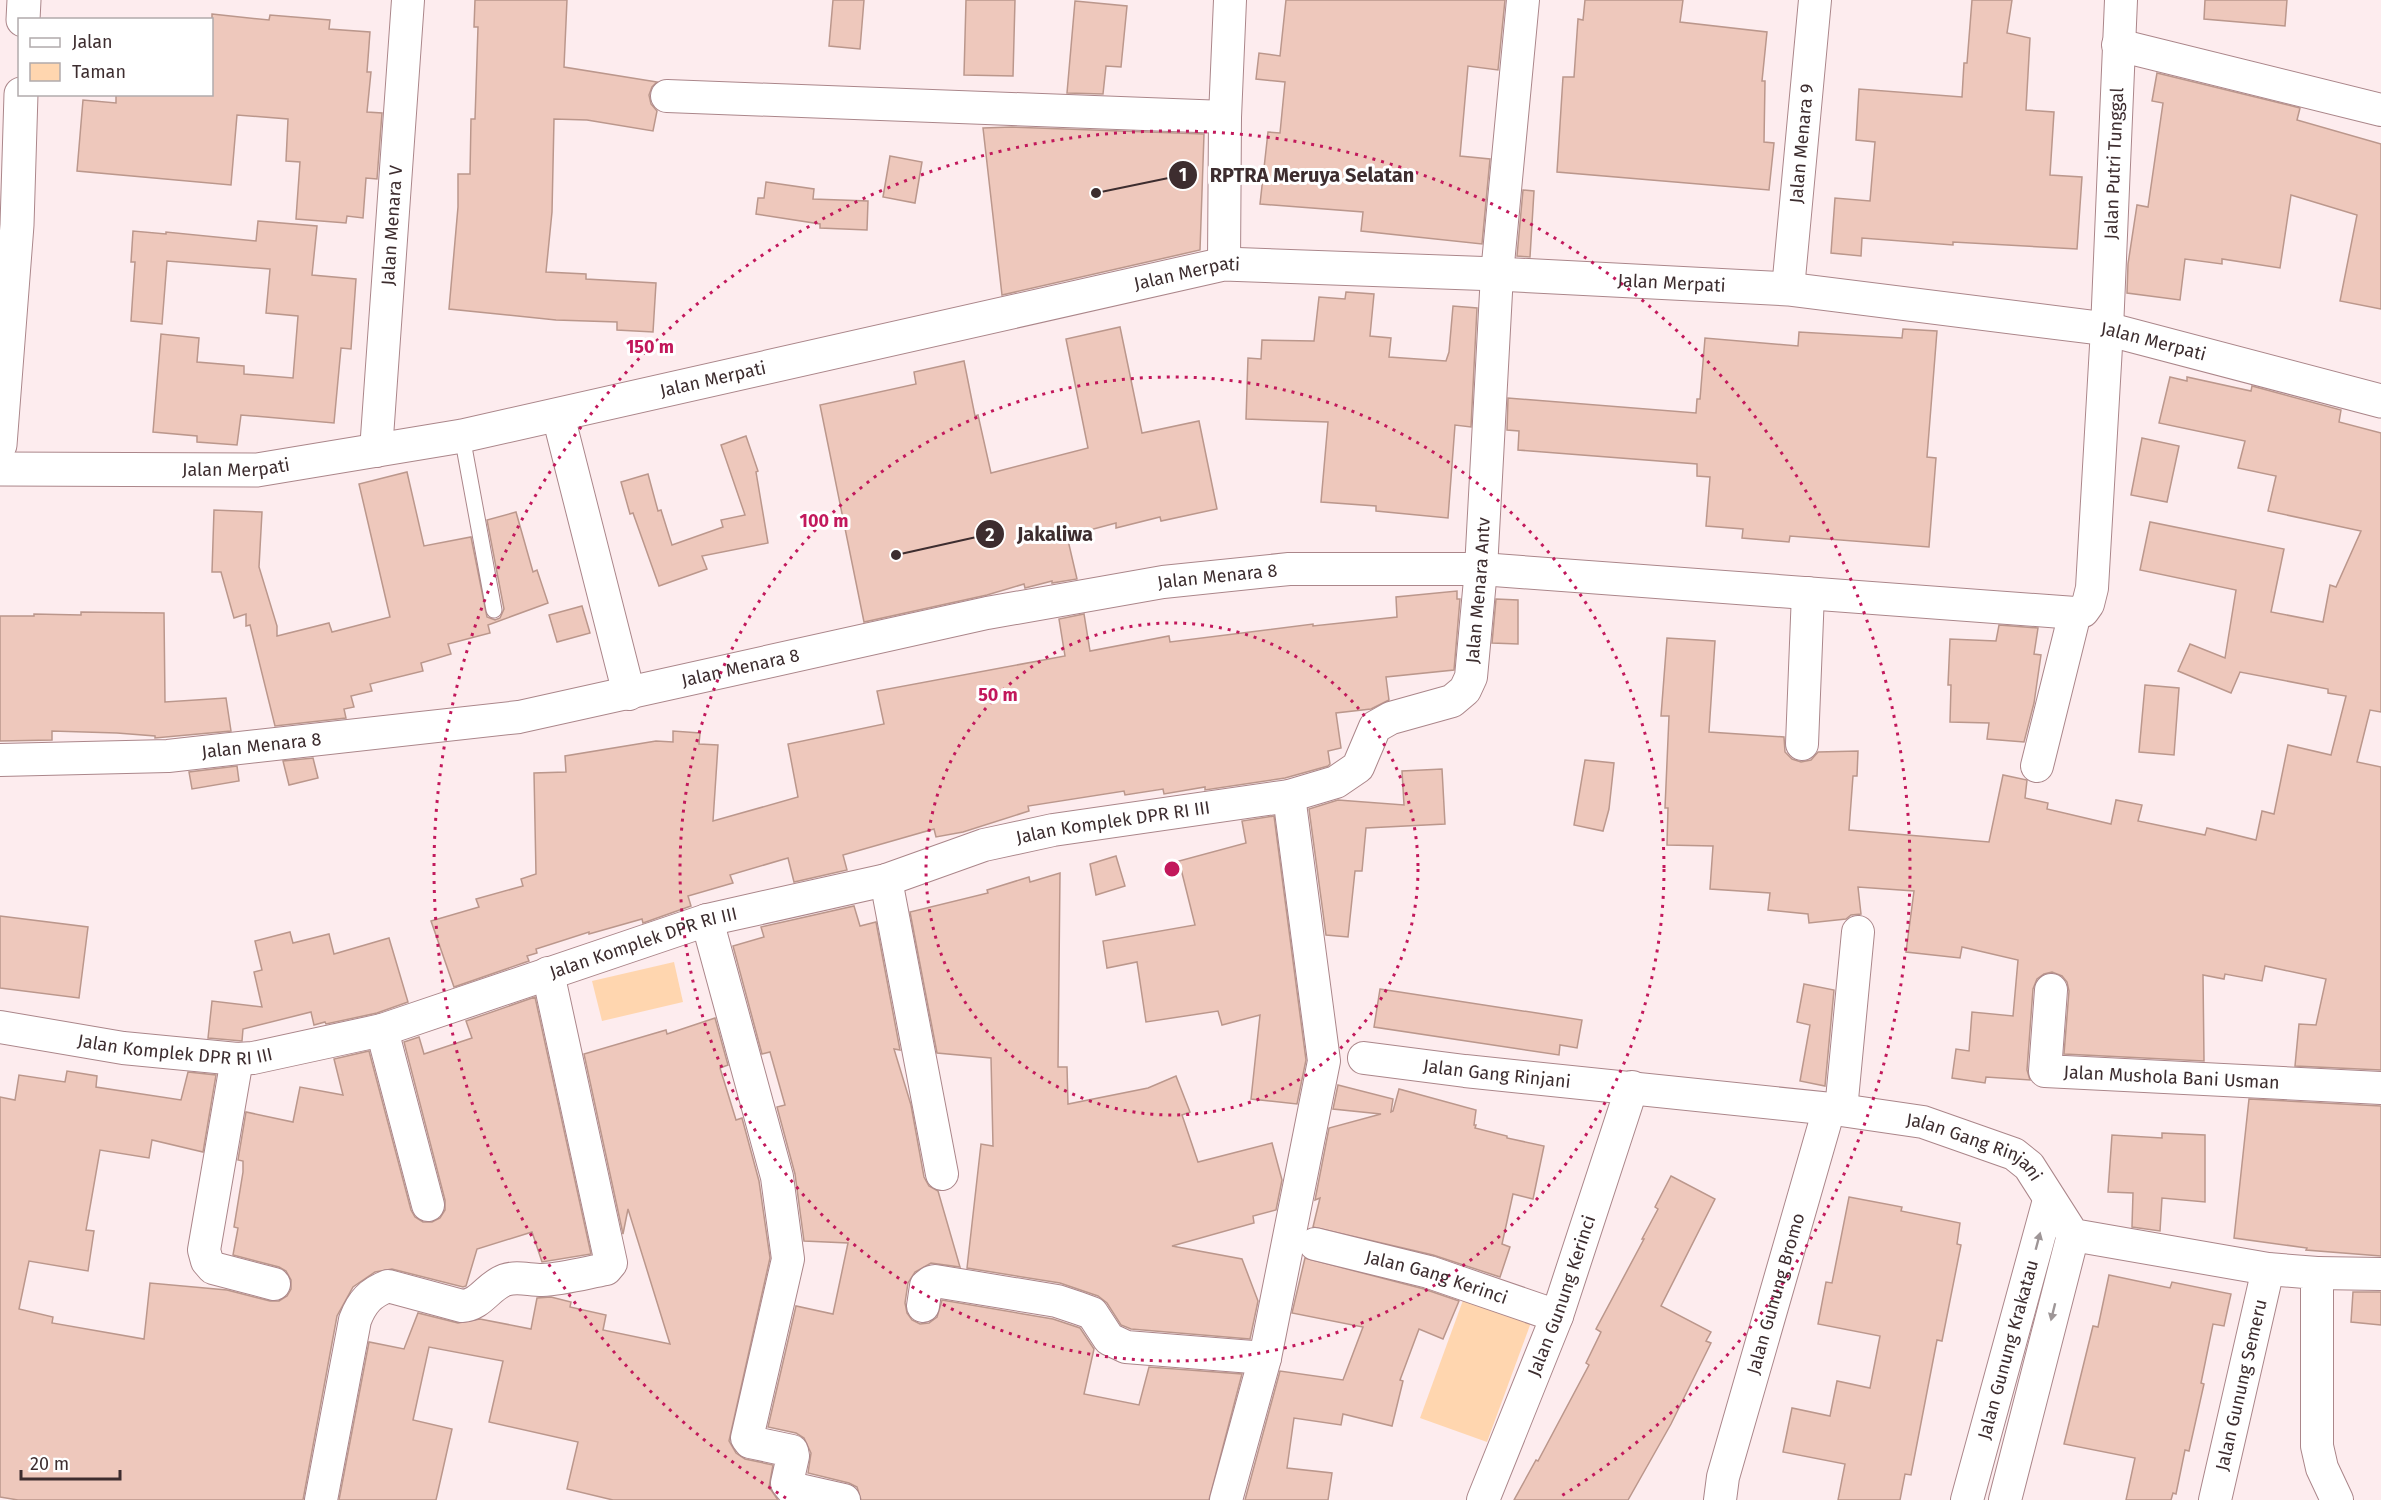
<svg xmlns="http://www.w3.org/2000/svg" width="2381" height="1500" viewBox="0 0 2381 1500" font-family="'Fira Sans',sans-serif">
<rect width="100%" height="100%" fill="#fdecee"/>
<!-- green -->
<g fill="#ffd6af">
<polygon points="674,962 683,1002 602,1021 592,981"/>
<polygon points="1466,1292 1533,1317 1487,1442 1420,1418"/>
</g>
<!-- building -->
<g fill="#eec8bc" stroke="#bb978c" stroke-width="1.5">
<polygon points="475,0 567,0 564,67 657,82 652,87 649,95 651,104 657,111 653,131 587,120 554,119 552,212 546,272 586,274 586,279 656,283 653,332 617,330 617,322 556,320 449,309 458,207 458,174 470,174 471,119 475,119 478,27 474,27"/>
<polygon points="833,0 864,0 860,49 829,46"/>
<polygon points="966,0 1015,0 1013,76 964,75"/>
<polygon points="1286,0 1505,0 1498,70 1468,66 1460,156 1490,159 1482,244 1361,231 1363,212 1260,204 1268,132 1280,133 1285,82 1256,79 1259,53 1280,56"/>
<polygon points="1585,0 1683,0 1680,22 1767,32 1762,81 1765,81 1764,142 1774,143 1769,190 1557,172 1563,77 1574,77 1578,19 1583,20"/>
<polygon points="1972,0 2012,0 2007,33 2030,38 2026,110 2054,112 2050,175 2082,177 2077,249 1953,242 1953,245 1862,238 1861,256 1831,253 1835,198 1870,201 1875,142 1856,140 1859,89 1962,97 1964,63 1967,63"/>
<polygon points="2205,0 2287,0 2285,26 2204,19"/>
<polygon points="1075,1 1127,6 1121,67 1106,66 1103,94 1067,93"/>
<polygon points="212,14 269,20 270,15 330,20 329,29 370,32 367,72 371,72 367,112 382,113 377,179 366,178 363,218 347,216 346,223 296,219 300,162 286,161 288,119 237,115 231,185 77,171 83,100 116,103 116,94 212,94"/>
<polygon points="2157,73 2300,108 2297,120 2381,144 2381,309 2340,301 2357,215 2291,195 2280,268 2222,259 2222,264 2185,259 2180,300 2127,293 2128,264 2137,205 2148,207 2163,103 2152,101"/>
<polygon points="1012,127 1204,134 1200,250 1002,295 983,128"/>
<polygon points="890,156 922,162 915,203 883,197"/>
<polygon points="766,182 814,189 813,199 868,201 867,230 820,228 820,224 756,214 758,198 764,198"/>
<polygon points="1523,190 1534,191 1530,257 1517,256"/>
<polygon points="258,221 317,226 312,275 356,279 351,349 341,348 334,423 241,415 237,445 197,442 197,436 153,432 161,334 199,338 197,362 244,366 244,374 293,378 298,316 266,313 270,269 167,261 162,324 131,321 135,262 131,262 133,231 166,234 166,232 256,241"/>
<polygon points="1346,292 1374,294 1370,336 1391,338 1389,357 1446,361 1449,352 1453,306 1477,308 1471,427 1455,425 1448,518 1376,511 1376,506 1321,502 1328,422 1246,419 1248,358 1261,359 1262,340 1314,341 1319,297 1345,299"/>
<polygon points="1120,327 1142,433 1199,421 1217,509 1161,521 1160,517 1116,528 1116,523 1067,536 1077,579 1052,583 1052,581 1025,588 1024,584 987,595 864,622 820,405 916,384 914,372 964,361 975,416 978,415 991,473 1088,448 1066,339"/>
<polygon points="1903,329 1937,331 1927,457 1936,458 1929,547 1790,536 1789,542 1742,538 1743,529 1706,526 1710,477 1697,476 1697,464 1518,450 1519,431 1507,430 1508,398 1696,413 1697,399 1700,399 1705,338 1798,346 1799,332 1902,338"/>
<polygon points="2170,377 2187,381 2187,377 2251,391 2252,386 2341,410 2339,422 2381,433 2381,712 2370,710 2357,762 2381,767 2381,1070 2295,1066 2299,1024 2316,1025 2326,979 2265,966 2262,981 2225,974 2224,979 2203,975 2204,1061 2064,1054 2069,991 2067,982 2062,976 2052,972 2044,974 2037,979 2033,989 2027,1070 2030,1080 1986,1077 1985,1083 1952,1078 1956,1049 1969,1051 1972,1012 2013,1016 2018,960 1962,947 1960,958 1906,952 1914,891 1858,887 1861,914 1851,915 1846,919 1809,923 1808,914 1768,910 1770,893 1710,889 1713,846 1667,845 1668,808 1665,808 1669,716 1661,716 1667,638 1715,641 1709,732 1784,737 1785,752 1792,759 1801,762 1811,760 1818,752 1858,751 1857,776 1853,776 1849,830 1989,842 2003,775 2027,780 2025,798 2048,803 2047,809 2111,824 2116,800 2142,805 2138,821 2205,835 2207,828 2256,840 2262,811 2274,814 2288,745 2331,755 2346,696 2328,693 2328,689 2240,672 2231,693 2178,671 2190,644 2225,658 2236,590 2140,570 2150,522 2284,549 2271,612 2323,622 2330,585 2336,587 2361,531 2268,511 2276,476 2238,468 2245,441 2159,423"/>
<polygon points="746,436 758,471 756,472 768,543 702,556 707,569 659,586 633,513 630,514 621,482 648,474 658,511 661,510 672,545 723,527 721,520 745,515 721,445"/>
<polygon points="2142,438 2179,446 2167,502 2131,495"/>
<polygon points="407,472 424,546 471,537 487,617 495,620 500,618 504,609 487,520 516,512 533,572 537,570 548,603 488,625 490,633 448,644 451,654 421,663 423,671 370,684 372,691 351,696 354,707 344,709 346,718 275,726 250,625 246,626 246,614 234,618 221,572 212,572 214,510 262,512 259,567 277,626 277,636 329,623 332,632 390,617 359,484"/>
<polygon points="1457,591 1457,599 1460,599 1454,670 1386,677 1389,700 1371,709 1336,713 1341,748 1328,751 1330,764 1328,766 1285,778 1205,790 1205,787 1164,794 1163,789 1125,795 1124,791 1028,806 1029,811 963,832 936,837 934,829 843,855 847,870 794,882 788,858 730,875 733,883 688,896 691,906 643,923 642,919 589,934 589,932 536,949 537,953 527,956 529,961 454,987 431,921 479,907 476,899 523,886 521,879 536,874 534,773 566,772 565,756 656,741 673,742 673,731 700,733 699,744 718,745 713,821 798,797 788,744 884,724 877,691 1065,656 1059,619 1084,614 1090,651 1169,636 1170,642 1313,624 1313,626 1397,617 1396,597"/>
<polygon points="1496,599 1518,600 1518,644 1492,643"/>
<polygon points="582,606 590,633 557,642 549,615"/>
<polygon points="81,612 164,613 165,702 226,698 231,731 155,738 155,736 117,733 52,731 52,740 0,741 0,616 34,616 34,614 81,615"/>
<polygon points="1999,625 2038,628 2034,654 2041,655 2034,703 2024,742 1987,739 1989,723 1950,722 1951,685 1948,685 1950,639 1996,641"/>
<polygon points="2145,685 2179,688 2174,755 2139,752"/>
<polygon points="313,758 318,778 289,785 283,761"/>
<polygon points="1585,760 1614,763 1609,809 1603,831 1574,825"/>
<polygon points="237,766 239,781 192,789 189,772"/>
<polygon points="1442,769 1445,824 1366,828 1362,871 1355,871 1348,937 1326,935 1309,809 1338,800 1404,805 1402,771"/>
<polygon points="1274,816 1306,1060 1297,1104 1251,1099 1260,1015 1222,1025 1218,1011 1146,1022 1137,962 1107,968 1103,941 1195,925 1179,861 1246,843 1242,821"/>
<polygon points="1116,856 1125,886 1096,895 1090,864"/>
<polygon points="1060,873 1058,1067 1067,1067 1068,1104 1148,1088 1176,1076 1190,1112 1182,1115 1198,1162 1272,1143 1282,1180 1276,1210 1253,1216 1254,1223 1172,1246 1242,1259 1258,1301 1250,1339 1131,1329 1121,1325 1107,1303 1098,1296 1060,1283 967,1268 981,1144 993,1146 991,1058 937,1053 910,912 988,893 987,890 1029,877 1030,882"/>
<polygon points="854,906 860,926 876,922 900,1050 894,1049 911,1105 924,1177 929,1186 938,1191 960,1267 931,1263 915,1272 908,1283 905,1303 907,1313 912,1320 920,1324 929,1323 937,1317 942,1300 1053,1319 1080,1328 1094,1349 1084,1394 1139,1405 1149,1367 1242,1374 1209,1500 861,1500 857,1487 849,1483 808,1473 811,1453 804,1438 796,1433 768,1427 796,1306 833,1314 848,1243 804,1241 795,1174 777,1107 785,1105 770,1052 762,1054 733,946 764,937 761,927"/>
<polygon points="0,916 88,927 79,998 0,988"/>
<polygon points="290,932 293,943 329,934 334,954 389,938 408,1002 377,1013 326,1024 325,1022 314,1025 311,1012 243,1029 242,1041 208,1038 212,1001 262,1007 254,972 262,970 255,941"/>
<polygon points="1804,984 1834,990 1825,1086 1800,1081 1810,1025 1797,1022"/>
<polygon points="1380,989 1582,1020 1577,1048 1560,1045 1559,1055 1374,1027"/>
<polygon points="535,997 591,1254 542,1262 532,1232 477,1249 466,1286 463,1287 392,1269 375,1272 353,1287 337,1316 303,1500 18,1500 0,1497 0,1097 15,1100 19,1075 65,1082 67,1071 97,1076 96,1087 181,1100 188,1072 216,1075 203,1152 152,1140 149,1158 100,1150 86,1230 94,1231 88,1271 29,1261 19,1309 53,1317 52,1323 144,1339 150,1283 227,1290 270,1301 279,1301 287,1296 291,1289 291,1280 286,1271 279,1267 233,1255 238,1228 234,1227 243,1172 243,1161 238,1160 246,1112 293,1122 300,1087 343,1095 334,1059 369,1051 411,1210 415,1217 423,1222 432,1222 440,1218 445,1210 445,1200 404,1042 419,1037 424,1054 472,1038 466,1021"/>
<polygon points="715,1018 728,1065 720,1068 736,1120 742,1118 759,1181 770,1258 729,1441 736,1453 745,1459 773,1465 769,1487 778,1500 613,1500 567,1489 578,1442 489,1422 503,1361 429,1347 413,1420 452,1429 436,1500 339,1500 369,1342 404,1349 418,1313 458,1323 480,1319 531,1329 537,1298 551,1297 571,1302 570,1307 606,1315 603,1330 670,1344 628,1209 623,1234 584,1054 666,1030 667,1034"/>
<polygon points="1338,1085 1393,1099 1391,1112 1393,1111 1399,1089 1476,1110 1474,1125 1476,1125 1475,1128 1507,1136 1507,1138 1544,1146 1533,1199 1513,1194 1502,1244 1510,1247 1500,1277 1433,1255 1313,1227 1320,1198 1315,1200 1329,1128 1381,1114 1333,1109"/>
<polygon points="2249,1099 2381,1106 2381,1256 2306,1250 2307,1248 2234,1238"/>
<polygon points="2162,1133 2205,1135 2205,1202 2162,1198 2160,1231 2132,1227 2133,1193 2108,1192 2112,1135 2162,1138"/>
<polygon points="1671,1176 1715,1199 1661,1306 1711,1332 1706,1341 1711,1343 1671,1424 1628,1500 1514,1500 1536,1460 1538,1461 1589,1365 1586,1363 1601,1332 1596,1329 1644,1239 1642,1239 1658,1209 1655,1207"/>
<polygon points="1849,1197 1902,1207 1901,1211 1960,1223 1957,1244 1961,1245 1942,1341 1937,1340 1911,1475 1905,1474 1900,1500 1838,1500 1845,1464 1783,1452 1792,1408 1830,1416 1837,1381 1870,1388 1880,1336 1818,1324 1826,1282 1832,1283"/>
<polygon points="1305,1258 1424,1289 1459,1301 1443,1339 1419,1329 1400,1380 1403,1381 1392,1426 1343,1414 1341,1425 1294,1418 1287,1468 1332,1473 1328,1500 1245,1500 1280,1371 1343,1380 1363,1327 1292,1313"/>
<polygon points="2109,1275 2170,1288 2172,1282 2231,1294 2224,1326 2213,1324 2201,1383 2204,1384 2189,1451 2185,1450 2176,1494 2173,1493 2171,1500 2126,1500 2135,1458 2064,1444 2093,1326 2098,1327"/>
<polygon points="2353,1292 2381,1292 2381,1325 2351,1322"/>
</g>
<g fill="none" stroke-linecap="round" stroke-linejoin="round">
<!-- service casing -->
<g stroke="#ab868a" stroke-width="17">
<polyline id="service" points="462,436 494,610"/>
</g>
<!-- minor casing -->
<g stroke="#ab868a" stroke-width="34">
<g id="minor">
<polyline points="2118,45 2381,110"/>
<polyline points="667,96 1225,117"/>
<polyline points="1224,264 1225,117 1230,0"/>
<path id="s1" d="M1788 289 1815 0"/>
<polyline points="558,415 629,694"/>
<path id="s2" d="M376 451 408 0"/>
<polyline points="1802,744 1808,593"/>
<path id="s3" d="M0 760 168 756 519 717 987 613 1163 582 1289 569H1481L2075 613 2083 611 2088 604 2092 588 2107 329 2121 0"/>
<polyline points="2037,766 2075,613"/>
<polyline points="886,880 942,1174"/>
<polyline points="707,920 777,1177 788,1259 747,1438 750,1442 792,1451 793,1456 787,1483 791,1488 844,1500"/>
<path id="s4" d="M2051 990 2045 1071 2381 1088"/>
<path id="s5" d="M0 1027 123 1048 237 1059 253 1058 382 1030 707 920 886 880 984 845 1053 830 1289 796 1336 782 1358 767 1375 727 1391 718 1452 701 1465 690 1471 677 1481 569 1497 274 1523 0"/>
<polyline points="382,1030 428,1205"/>
<path id="s6" d="M1364 1058 1465 1071 1841 1110 1923 1122 2014 1154 2029 1166 2073 1235 2268 1269 2317 1273V1446L2322 1468 2337 1500"/>
<polyline points="237,1059 204,1250 207,1261 213,1268 274,1284"/>
<polyline points="1841,1110 1858,932"/>
<path id="s7" d="M1315 1244 1429 1272 1557 1316"/>
<polyline points="2317,1273 2381,1274"/>
<polyline points="923,1306 926,1286 931,1282 935,1281 1057,1301 1078,1308 1092,1313 1109,1339 1126,1347 1265,1358"/>
<path d="M321 1500 355 1320C362 1302 370 1293 388 1286L462 1306C481 1305 488 1286 505 1280 517 1276 529 1280 542 1280 563 1279 585 1273 606 1269L611 1263 548 973"/>
<polyline points="1226,1500 1265,1358 1324,1061 1289,796"/>
<path id="s8" d="M1483 1500 1557 1316 1632 1087"/>
<path id="s9" d="M1720 1500 1723 1477 1829 1109"/>
<path id="s10" d="M1967 1500 2049 1200"/>
<polyline points="2005,1500 2073,1235"/>
<path id="s11" d="M2215 1500 2268 1269"/>
</g>
</g>
<!-- tertiary casing -->
<g stroke="#ab868a" stroke-width="35">
<g id="tertiary">
<polyline points="23,20 24,0"/>
<polyline points="0,445 17,225 21,94"/>
<path id="s12" d="M0 469 257 470 462 436 1224 264 1497 274 1788 289 2107 329 2381 401"/>
</g>
</g>
<!-- service -->
<use href="#service" stroke="#fff" stroke-width="15"/>
<!-- minor -->
<use href="#minor" stroke="#fff" stroke-width="32"/>
<!-- tertiary -->
<use href="#tertiary" stroke="#fff" stroke-width="33"/>
</g>
<!-- one-way arrows -->
<defs><path id="oneway-solid" d="M-6-.8H1V-3.2L6.5 0L1 3.2V.8H-6Z" transform="scale(1.5)"/></defs>
<g fill="#9e9697">
<use href="#oneway-solid" transform="translate(2038 1241) rotate(-75)"/>
<use href="#oneway-solid" transform="translate(2053 1312) rotate(104)"/>
</g>
<!-- distance rings -->
<g fill="none" stroke="#c2185b" stroke-width="3" stroke-dasharray="3 6">
<circle cx="1172" cy="869" r="246"/>
<circle cx="1172" cy="869" r="492"/>
<path d="M786 1498A738 738 0 1 1 1558 1498"/>
</g>
<g text-anchor="middle" dominant-baseline="central" stroke-width="6" stroke-linejoin="round" paint-order="stroke">
<!-- street labels -->
<g font-size="18" fill="#3d2d2f" stroke="#fff">
<text stroke="none"><textPath href="#s1" startOffset="146">Jalan Menara 9</textPath></text>
<text stroke="none"><textPath href="#s3" startOffset="2552">Jalan Putri Tunggal</textPath></text>
<text stroke="none"><textPath href="#s2" startOffset="226">Jalan Menara V</textPath></text>
<text stroke="none"><textPath href="#s12" startOffset="1208">Jalan Merpati</textPath></text>
<text stroke="none"><textPath href="#s12" startOffset="1694">Jalan Merpati</textPath></text>
<text stroke="none"><textPath href="#s12" startOffset="2180">Jalan Merpati</textPath></text>
<text stroke="none"><textPath href="#s12" startOffset="722">Jalan Merpati</textPath></text>
<text stroke="none"><textPath href="#s12" startOffset="236">Jalan Merpati</textPath></text>
<text stroke="none"><textPath href="#s3" startOffset="1234">Jalan Menara 8</textPath></text>
<text stroke="none"><textPath href="#s5" startOffset="1646">Jalan Menara Antv</textPath></text>
<text stroke="none"><textPath href="#s3" startOffset="748">Jalan Menara 8</textPath></text>
<text stroke="none"><textPath href="#s3" startOffset="262">Jalan Menara 8</textPath></text>
<text stroke="none"><textPath href="#s5" startOffset="1149">Jalan Komplek DPR RI III</textPath></text>
<text stroke="none"><textPath href="#s5" startOffset="663">Jalan Komplek DPR RI III</textPath></text>
<text stroke="none"><textPath href="#s5" startOffset="177">Jalan Komplek DPR RI III</textPath></text>
<text stroke="none"><textPath href="#s6" startOffset="134">Jalan Gang Rinjani</textPath></text>
<text stroke="none"><textPath href="#s4" startOffset="208">Jalan Mushola Bani Usman</textPath></text>
<text stroke="none"><textPath href="#s6" startOffset="620">Jalan Gang Rinjani</textPath></text>
<text stroke="none"><textPath href="#s7" startOffset="126">Jalan Gang Kerinci</textPath></text>
<text stroke="none"><textPath href="#s9" startOffset="214">Jalan Gunung Bromo</textPath></text>
<text stroke="none"><textPath href="#s8" startOffset="219">Jalan Gunung Kerinci</textPath></text>
<text stroke="none"><textPath href="#s10" startOffset="156">Jalan Gunung Krakatau</textPath></text>
<text stroke="none"><textPath href="#s11" startOffset="118">Jalan Gunung Semeru</textPath></text>
</g>
</g>
<circle cx="1172" cy="869" r="9" fill="#c2185b" stroke="#fff" stroke-width="3"/>
<g font-size="18" text-anchor="middle" font-weight="bold" fill="#c2185b" stroke="#fff" stroke-width="6" stroke-linejoin="round" paint-order="stroke">
<text x="650" y="353">150 m</text>
<text x="824" y="527">100 m</text>
<text x="998" y="701">50 m</text>
</g>
<!-- callouts -->
<path fill="none" stroke="#3d2d2f" stroke-width="2" d="M1096 193L1183 175M896 555L990 534"/>
<g fill="#3d2d2f" stroke="#fff" stroke-width="2">
<circle cx="1096" cy="193" r="6"/>
<circle cx="896" cy="555" r="6"/>
<circle cx="1183" cy="175" r="15"/>
<circle cx="990" cy="534" r="15"/>
</g>
<g font-size="18" text-anchor="middle" font-weight="bold" fill="#fff">
<text x="1183" y="181">1</text>
<text x="990" y="541">2</text>
</g>
<g font-size="20" text-anchor="middle" font-weight="bold" fill="#3d2d2f" stroke="#fff" stroke-width="6" stroke-linejoin="round" paint-order="stroke">
<text x="1312" y="182">RPTRA Meruya Selatan</text>
<text x="1055" y="541">Jakaliwa</text>
</g>
<!-- legend -->
<rect x="18" y="18" width="195" height="78" fill="#ffffff" stroke="#b1abac" stroke-width="1.5"/>
<rect x="30" y="38" width="30" height="9" fill="#ffffff" stroke="#b1abac" stroke-width="1.5"/>
<text x="72" y="48" font-size="18" fill="#3d2d2f">Jalan</text>
<rect x="30" y="63" width="30" height="18" fill="#ffd6af" stroke="#b1abac" stroke-width="1.5"/>
<text x="72" y="78" font-size="18" fill="#3d2d2f">Taman</text>
<!-- scale -->
<path d="M21 1470v9h99v-9" fill="none" stroke="#3d2d2f" stroke-width="3"/>
<text x="30" y="1470" font-size="18" fill="#3d2d2f" stroke="#ffffff" stroke-width="4.5" paint-order="stroke">20 m</text>
</svg>
